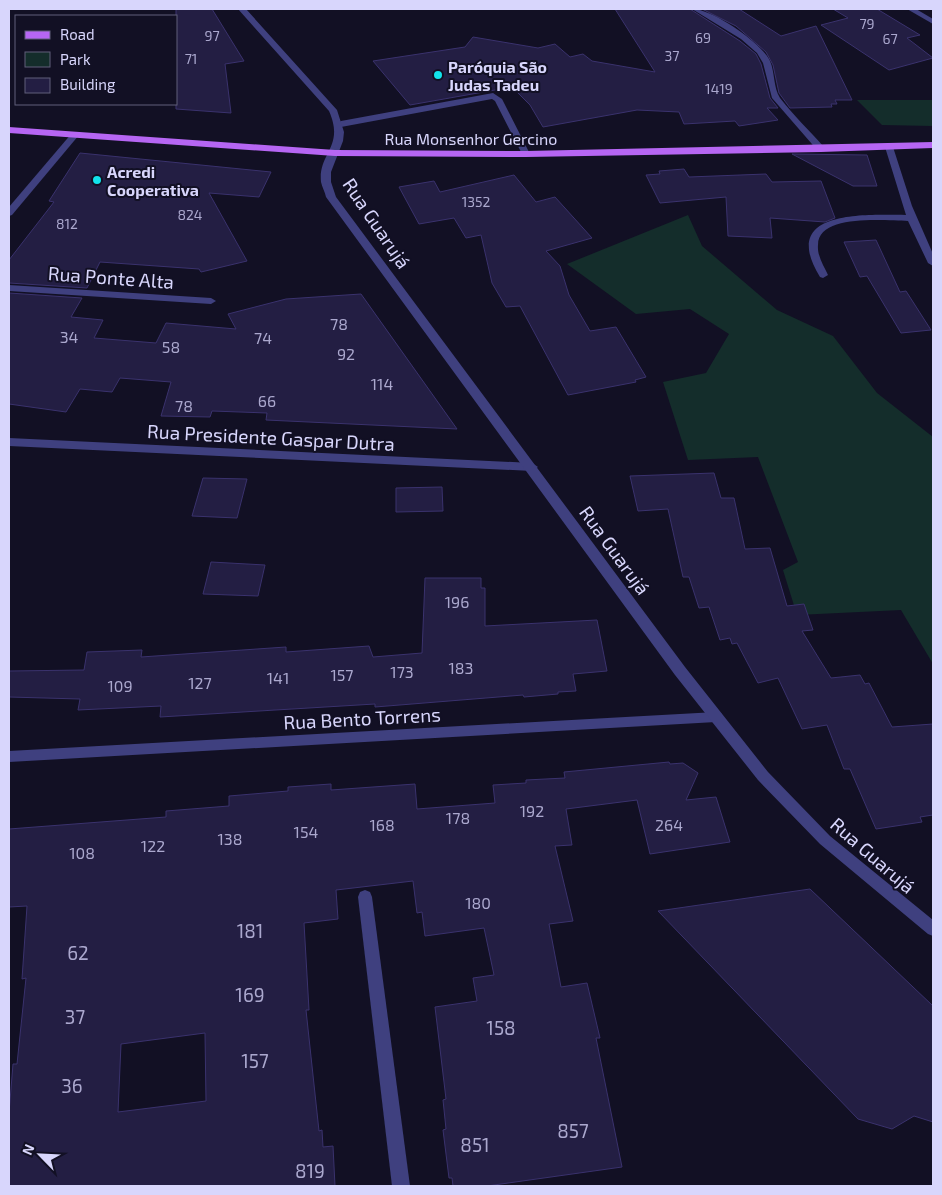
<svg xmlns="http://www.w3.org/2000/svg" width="942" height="1195" viewBox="0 0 942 1195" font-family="'Exo 2',sans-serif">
<rect width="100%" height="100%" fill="#121024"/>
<!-- green -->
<g fill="#142d2b">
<polygon points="857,100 933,100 933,126 882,125"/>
<polygon points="688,215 702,246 777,310 833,336 877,393 933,437 933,664 901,610 797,615 783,570 798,562 758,457 688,460 663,382 706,373 729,334 690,309 636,314 567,264"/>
</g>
<!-- building -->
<g fill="#231e43" stroke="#3a326d" fill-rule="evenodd">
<polygon points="176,9 212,9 244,61 225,64 231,113 176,109"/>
<polygon points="615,9 690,9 740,41 756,54 761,64 770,98 778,108 767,108 778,120 739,126 735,121 684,124 679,112 637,110 543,127 530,105 512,87 410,105 373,61 465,47 473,37 538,48 555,44 570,57 583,54 592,61 655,72"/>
<polygon points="702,9 739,9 781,36 816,26 852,100 835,100 837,104 831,104 832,107 790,108 779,93 773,65 766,52 736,26"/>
<polygon points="833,9 877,9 920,35 907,38 933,58 889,70 821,25 848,18"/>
<polygon points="80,153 271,172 259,197 209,193 247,261 201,272 199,269 100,262 87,288 9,283 9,260 54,202 49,201"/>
<polygon points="792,154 867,155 877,186 853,186"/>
<polygon points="684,169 689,177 766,174 772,182 821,181 835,218 825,222 770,218 772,238 728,236 726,197 660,203 646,175 660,174 659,171"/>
<polygon points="514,175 536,202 555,197 592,238 546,251 560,266 569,295 590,331 616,327 646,377 635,380 636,382 568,395 520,306 506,307 492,283 481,235 466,238 454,218 419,224 399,187 434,181 440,192"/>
<polygon points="876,240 900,292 906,291 931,330 901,333 867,276 860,277 844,242"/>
<polygon points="9,293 82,298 71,317 103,320 94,338 156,343 166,323 236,329 228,314 286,299 361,294 457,429 266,420 267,413 212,411 210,417 161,416 171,382 120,378 112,392 80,389 66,412 9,404"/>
<polygon points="714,473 721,498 734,498 745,549 770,548 787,606 804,604 813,630 802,631 831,678 860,675 865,684 869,683 892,727 933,724 933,815 920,817 922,822 876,829 850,769 844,769 827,725 802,729 778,678 758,683 737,643 732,644 730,638 720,640 709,607 699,608 689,577 683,577 668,509 638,511 630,476"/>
<polygon points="203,478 247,479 237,518 192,516"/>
<polygon points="442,487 443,511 396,512 396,488"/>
<polygon points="211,562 265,565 258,596 203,594"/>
<polygon points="425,578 481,578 481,588 485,588 485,626 597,620 607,671 573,674 576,691 558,692 558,694 524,697 523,695 375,707 375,704 160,717 161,706 78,710 80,699 9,697 9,671 84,670 87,652 142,650 141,657 286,647 286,652 369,646 373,657 422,653"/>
<path d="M669 762 670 764 683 763 698 773 686 800 716 797 730 842 650 854 637 800 566 809 572 845 555 846 573 921 549 924 561 987 587 983 600 1038H596L622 1167 487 1186H453L452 1178H449L443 1130 446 1129 443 1100 446 1099 435 1007 477 1001 473 978 494 975 484 928 425 936 422 912 417 913 413 881 336 890 338 919 304 923 309 1010H306L319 1131 322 1130 323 1147 333 1146 335 1186H9V1113L13 1064H17L26 978 22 979 27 906 9 907V829L166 817V811L229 806V796L288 791V787L331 784V790L415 784 417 809 495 803 493 785 526 783V780L565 778 564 772ZM205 1033 206 1101 118 1112 121 1044Z"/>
<polygon points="810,889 933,1006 933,1122 914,1116 892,1129 858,1119 658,911"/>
</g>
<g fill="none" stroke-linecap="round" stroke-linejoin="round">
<!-- service -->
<polygon fill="#3f407f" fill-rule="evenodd" points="493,93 502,99 530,154 529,156 522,154 495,101 492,99 341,127 337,124 341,121"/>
<!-- minor -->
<g fill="#3f407f" fill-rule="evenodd">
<path d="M692 9C711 8 762 43 770 61 775 72 773 87 780 98 793 115 810 131 824 147V151H818L772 98 763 63 757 53 741 39Z"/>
<polygon points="907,9 916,9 933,19 933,24"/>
<path d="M889 144 893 147 912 206 933 254V266L928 263 908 221C887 221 818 213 818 245 817 256 824 266 828 275L823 278 820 277C778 209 865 215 906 215L885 147Z"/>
<polygon points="9,285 211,298 216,301 211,304 9,291"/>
<polygon points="9,438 532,463 538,467 532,471 9,446"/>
<polygon points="716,712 721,713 723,717 721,721 716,722 9,762 9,751"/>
<polygon points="365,890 370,892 372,897 410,1186 392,1186 358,897 360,892"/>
</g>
<!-- tertiary -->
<g fill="#3f407f" fill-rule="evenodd">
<path d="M238 9H246L337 110 344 132 343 141 331 172V182L336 197 685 667 768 772 830 836 933 920V936L928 934 820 844 758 780 675 675 326 197C325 192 322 187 321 182 318 153 345 147 329 111Z"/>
<polygon points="72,133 79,135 12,215 9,216 9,207"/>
</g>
<!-- primary -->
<polygon fill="#b666f3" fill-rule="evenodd" points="9,127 335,150 526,151 933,142 933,148 821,152 526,157 335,156 9,133"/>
</g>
<!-- markers -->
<g fill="#12e3eb" stroke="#121024" stroke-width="2">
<circle cx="438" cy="75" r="5"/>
<circle cx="97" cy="180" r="5"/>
</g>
<g text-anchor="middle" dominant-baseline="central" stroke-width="4" stroke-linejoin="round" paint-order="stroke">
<!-- far-number labels -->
<g font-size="14" fill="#aba8ce">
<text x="867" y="23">79</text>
<text x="212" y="35">97</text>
<text x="703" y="37">69</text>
<text x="890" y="38">67</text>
<text x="672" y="55">37</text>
<text x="191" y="58">71</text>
<text x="719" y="88">1419</text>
<text x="476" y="201">1352</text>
<text x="190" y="214">824</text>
<text x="67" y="223">812</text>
</g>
<!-- far-poi labels -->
<g font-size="16" font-weight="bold" fill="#d8d6fc" stroke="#121024" text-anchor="start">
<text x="448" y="66">Paróquia São<tspan x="448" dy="18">Judas Tadeu</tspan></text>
<text x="107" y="171">Acredi<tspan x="107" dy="18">Cooperativa</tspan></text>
</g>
<!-- far-street labels -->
<g font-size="16" fill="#d8d6fc" stroke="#121024">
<text x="471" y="138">Rua Monsenhor Gercino</text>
</g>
<!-- number labels -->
<g font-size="16" fill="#aba8ce">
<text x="339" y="323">78</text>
<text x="69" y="336">34</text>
<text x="263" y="337">74</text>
<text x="171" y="346">58</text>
<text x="346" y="353">92</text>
<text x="382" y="383">114</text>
<text x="267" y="400">66</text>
<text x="184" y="405">78</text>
<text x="457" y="601">196</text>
<text x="461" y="667">183</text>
<text x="402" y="671">173</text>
<text x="342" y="674">157</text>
<text x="278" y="677">141</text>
<text x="200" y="682">127</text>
<text x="120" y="685">109</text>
<text x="532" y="810">192</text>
<text x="458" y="817">178</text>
<text x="382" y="824">168</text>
<text x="669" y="824">264</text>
<text x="306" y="831">154</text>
<text x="230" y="838">138</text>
<text x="153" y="845">122</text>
<text x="82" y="852">108</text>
<text x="478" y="902">180</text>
</g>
<!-- street labels -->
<g font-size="19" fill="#d8d6fc" stroke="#121024">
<text transform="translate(377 223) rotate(56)">Rua Guarujá</text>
<text transform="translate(111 277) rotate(4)">Rua Ponte Alta</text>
<text transform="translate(271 437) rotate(3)">Rua Presidente Gaspar Dutra</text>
<text transform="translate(615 550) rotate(54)">Rua Guarujá</text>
<text transform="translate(362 718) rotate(-3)">Rua Bento Torrens</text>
<text transform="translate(873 855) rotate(41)">Rua Guarujá</text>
</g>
<!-- near-number labels -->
<g font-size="19" fill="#aba8ce">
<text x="250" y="930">181</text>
<text x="78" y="952">62</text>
<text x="250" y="994">169</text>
<text x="75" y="1016">37</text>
<text x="501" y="1027">158</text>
<text x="255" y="1060">157</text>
<text x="72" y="1085">36</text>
<text x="573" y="1130">857</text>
<text x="475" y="1144">851</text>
<text x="310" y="1170">819</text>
</g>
</g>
<!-- border -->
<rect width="942" height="1195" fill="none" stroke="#d8d6fc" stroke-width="20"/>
<!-- legend -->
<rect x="15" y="15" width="162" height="90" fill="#121024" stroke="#615f7a"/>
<rect x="25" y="31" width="25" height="8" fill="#b666f3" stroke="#615f7a"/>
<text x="60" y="40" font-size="15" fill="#d8d6fc">Road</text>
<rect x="25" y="52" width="25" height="15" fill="#142d2b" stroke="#615f7a"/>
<text x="60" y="65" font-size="15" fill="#d8d6fc">Park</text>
<rect x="25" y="78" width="25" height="15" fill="#231e43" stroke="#615f7a"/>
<text x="60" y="90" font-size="15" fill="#d8d6fc">Building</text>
<!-- north arrow -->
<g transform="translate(40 1155) rotate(294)" stroke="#121024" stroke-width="4" paint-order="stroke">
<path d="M0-4L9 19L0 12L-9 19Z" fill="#d8d6fc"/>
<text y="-8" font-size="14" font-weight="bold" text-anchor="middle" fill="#d8d6fc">N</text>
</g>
</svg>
